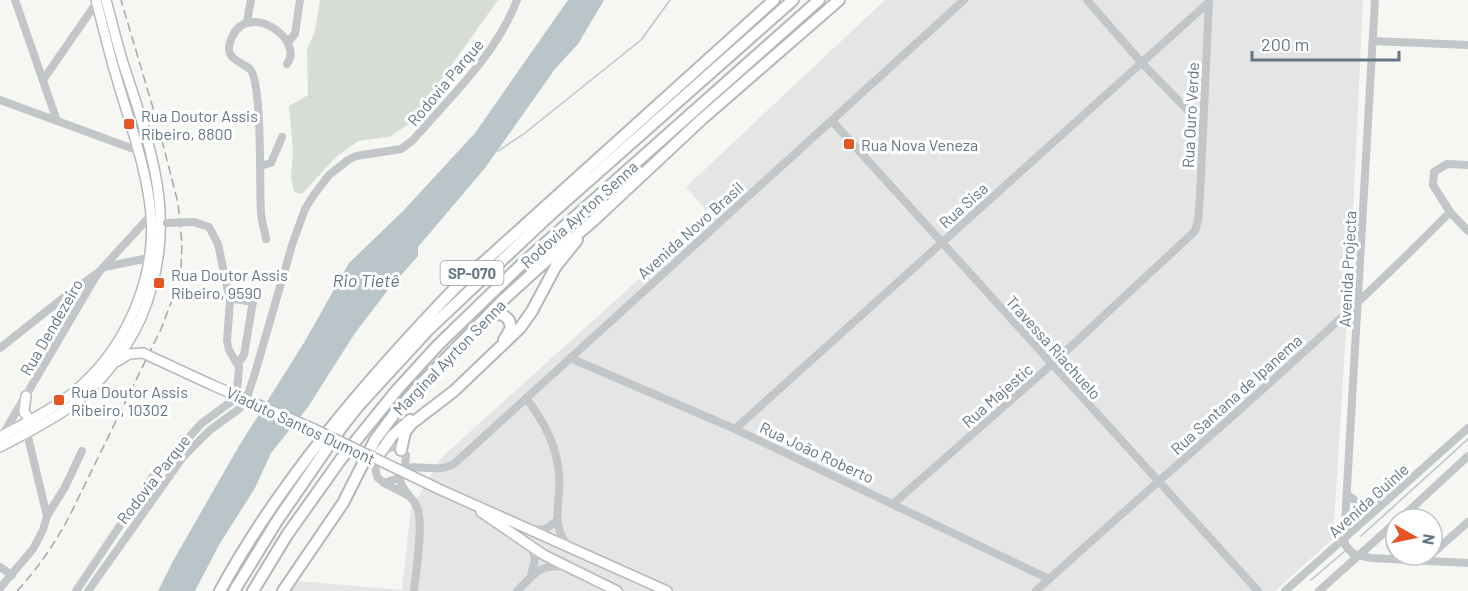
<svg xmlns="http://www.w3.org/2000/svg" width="1468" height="591" viewBox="0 0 1468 591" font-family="Barlow,sans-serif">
<rect width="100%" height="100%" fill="#f6f6f3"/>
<!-- built -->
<polygon fill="#e4e5e4" points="885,0 1363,0 1352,233 1333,539 1275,591 291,591 298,581 402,590 411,508 442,457 710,215 686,187"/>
<!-- green -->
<polygon fill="#d7ddd4" points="320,0 498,0 410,123 389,137 358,141 336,157 302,194 294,192 291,176 293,150 289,106 308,95 307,49 315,31"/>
<!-- water -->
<polygon fill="#b9c5c9" points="568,0 604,0 578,44 555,69 485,168 418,247 418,256 388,290 355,333 308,407 271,453 255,488 219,545 195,591 158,591 173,561 239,446 305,341 349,263 403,211 475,133"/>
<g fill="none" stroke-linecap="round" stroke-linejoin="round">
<!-- stream -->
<g stroke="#b9c5c9" stroke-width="1.5">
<polyline points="498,151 525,133 641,40 670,0"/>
<polyline points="1361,536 1468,439"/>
<polyline points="1311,580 1345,551"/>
</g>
<!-- major casing -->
<g stroke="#b5b9bd" stroke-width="12">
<g id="major">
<polyline points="118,361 129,354 143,353"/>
<polyline points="171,366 212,385"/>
<polyline points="26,396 24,412 32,423"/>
<path d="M0 437C29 421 60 406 84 383 128 342 156 276 151 215 147 169 130 124 117 79 109 53 103 26 96 0"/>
<path d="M0 447C24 434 49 422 71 406 101 383 125 352 141 318 180 226 153 154 124 66 117 44 112 22 106 0"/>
<polyline points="441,490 667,591"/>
<polyline points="481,512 544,555 617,591"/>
</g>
</g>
<!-- highway casing -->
<g stroke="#b5b8bb" stroke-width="14">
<g id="highway">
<polyline points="489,315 502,314 509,320 511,328 504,340"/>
<polyline points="401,450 405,432 411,424 454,391 520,328 532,311 556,266 577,240"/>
<polyline points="380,453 392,436 410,420"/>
<path d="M220 591C281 479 367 380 455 288L774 0"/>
<polyline points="234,591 277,521 341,428 360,404 428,330 550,215 793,0"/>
<polyline points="253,591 287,535 341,459 397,390 438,345 523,263 819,0"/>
<polyline points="283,591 343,503 375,440 395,413 419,386 502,301 536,270 593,221 701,120 839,0"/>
</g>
</g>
<!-- minor -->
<g stroke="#c2c6c9" stroke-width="8">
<polyline points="15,0 57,121"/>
<polyline points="1087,0 1141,62 1202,125"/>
<polyline points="1375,0 1344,540 1346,546 1353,554 1371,558 1468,563"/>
<polyline points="247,21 251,0"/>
<polyline points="1373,41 1468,45"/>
<polyline points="288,42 295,34 300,0"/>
<polyline points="43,80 97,2"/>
<polyline points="0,100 139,151"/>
<polyline points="832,121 1258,591"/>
<polyline points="1468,165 1447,164 1434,172 1433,185 1450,212 1468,231"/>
<polyline points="260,166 271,163 282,137"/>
<path d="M266 239C265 230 261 221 261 212 259 186 263 85 250 69 236 59 223 58 232 37 249 0 305 40 287 64"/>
<polyline points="104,267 149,258"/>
<polyline points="229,298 253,302"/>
<polyline points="0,348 72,291 99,272 151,215"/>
<polyline points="570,358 735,429 1049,579"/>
<polyline points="238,363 244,355 254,295"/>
<path d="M526 398C543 420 557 445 559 474 562 501 549 523 568 546"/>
<polyline points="735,429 1209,2"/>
<polyline points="27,433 47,516"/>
<polyline points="2,436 98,273"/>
<path d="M393 447 399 448 406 455 405 466 399 478 384 483 377 477C373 462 378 451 393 447Z"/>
<path d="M404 468C422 465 440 473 455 463L964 0"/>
<path d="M399 478C404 495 414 497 418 510 423 525 416 573 414 591"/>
<polyline points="384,483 407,495"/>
<path d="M1348 495C1359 505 1367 507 1381 504"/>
<polyline points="894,503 1051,365 1195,231 1198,220 1200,197 1209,0"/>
<polyline points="1400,519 1468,456"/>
<polyline points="1389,529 1390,546 1398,559"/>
<polyline points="531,530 545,529 557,521"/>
<polyline points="1432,554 1468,522"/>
<polyline points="0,567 12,575"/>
<polyline points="531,576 535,559 532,548"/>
<polyline points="0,588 33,549 43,530 47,516 65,487 82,451"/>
<polyline points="76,591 154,475 202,423 232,401 237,392 239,367 229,350 227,341 230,301 218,244 209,227 194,222"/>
<path d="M88 591 183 457 210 430 239 409 246 400 255 373 293 242 305 209 313 196 329 175 348 160 356 156 401 149 413 140C451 96 496 55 517 0"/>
<path d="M517 591C537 572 536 566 565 566"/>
<path d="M1036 591C1174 465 1319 346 1450 212"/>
<polyline points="1285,591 1468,428"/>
<polyline points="1319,591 1396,522"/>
</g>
<!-- major -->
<use href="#major" stroke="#fff" stroke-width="9"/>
<!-- highway -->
<use href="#highway" stroke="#fff" stroke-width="10"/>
<!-- rail -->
<path stroke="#a2a9ae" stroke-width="1.5" stroke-dasharray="9 4.5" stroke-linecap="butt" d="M17 591C39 567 56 542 71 513L161 329 174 295 181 269 182 244 178 203 158 125 121 0"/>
<!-- major-bridge casing -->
<g stroke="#b5b9bd" stroke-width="12" stroke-linecap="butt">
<g id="major-bridge">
<polyline points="145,354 171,366"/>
<polyline points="212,385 314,429 441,490"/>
</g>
</g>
<!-- minor-bridge -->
<polyline stroke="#c2c6c9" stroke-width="8" points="167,223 194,222"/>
<!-- major-bridge -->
<use href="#major-bridge" stroke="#fff" stroke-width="9"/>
</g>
<!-- markers -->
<g fill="#e55524" stroke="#fff" stroke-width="2">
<rect x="123" y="118" width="12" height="12" rx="3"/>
<rect x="843" y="138" width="12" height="12" rx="3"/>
<rect x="153" y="277" width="12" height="12" rx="3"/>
<rect x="53" y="394" width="12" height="12" rx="3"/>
</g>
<g text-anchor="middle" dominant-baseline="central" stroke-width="6" stroke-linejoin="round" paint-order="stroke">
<!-- shield labels -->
<rect fill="#fff" stroke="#939fa9" stroke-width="1.5" x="440.5" y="261" width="63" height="24" rx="4.5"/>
<g font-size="15" font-weight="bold" fill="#657684">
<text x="472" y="273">SP-070</text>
</g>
<!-- street labels -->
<g font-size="16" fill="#657684" stroke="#fff">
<text transform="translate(445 82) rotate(-50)">Rodovia Parque</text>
<text transform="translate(1190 115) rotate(-87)">Rua Ouro Verde</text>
<text transform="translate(963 205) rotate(-42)">Rua Sisa</text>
<text transform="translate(579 214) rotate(-42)">Rodovia Ayrton Senna</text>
<text transform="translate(690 230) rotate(-42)">Avenida Novo Brasil</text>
<text transform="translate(1347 269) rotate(-87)">Avenida Projecta</text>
<text transform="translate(51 327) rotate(-60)">Rua Dendezeiro</text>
<text transform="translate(1054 347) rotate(48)">Travessa Riachuelo</text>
<text transform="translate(449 357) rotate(-46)">Marginal Ayrton Senna</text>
<text transform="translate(1236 394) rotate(-42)">Rua Santana de Ipanema</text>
<text transform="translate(997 395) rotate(-41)">Rua Majestic</text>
<text transform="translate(301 425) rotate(25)">Viaduto Santos Dumont</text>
<text transform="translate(817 452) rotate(25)">Rua João Roberto</text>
<text transform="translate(153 479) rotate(-52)">Rodovia Parque</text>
<text transform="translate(1368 500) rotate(-42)">Avenida Guinle</text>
</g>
<!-- poi labels -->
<g font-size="16" fill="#657684" stroke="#fff" text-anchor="start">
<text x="141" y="115">Rua Doutor Assis<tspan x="141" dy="18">Ribeiro, 8800</tspan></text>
<text x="861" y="144">Rua Nova Veneza</text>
<text x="171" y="274">Rua Doutor Assis<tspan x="171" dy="18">Ribeiro, 9590</tspan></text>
<text x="71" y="391">Rua Doutor Assis<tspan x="71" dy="18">Ribeiro, 10302</tspan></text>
</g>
<!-- water labels -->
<g font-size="18" font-style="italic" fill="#607781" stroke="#fff">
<text x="366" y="280">Rio Tietê</text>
</g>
</g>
<!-- north arrow -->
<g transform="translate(1414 537) rotate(99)"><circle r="28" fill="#ffffff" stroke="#c1c8ce" stroke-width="1.5"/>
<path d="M0-4.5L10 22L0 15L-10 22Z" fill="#e55524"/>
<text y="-9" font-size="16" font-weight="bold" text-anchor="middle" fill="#657684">N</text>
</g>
<!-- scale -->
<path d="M1252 51v9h147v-9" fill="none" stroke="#657684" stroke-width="3"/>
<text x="1261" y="51" font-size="18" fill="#657684" stroke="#ffffff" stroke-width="4.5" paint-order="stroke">200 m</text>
</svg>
